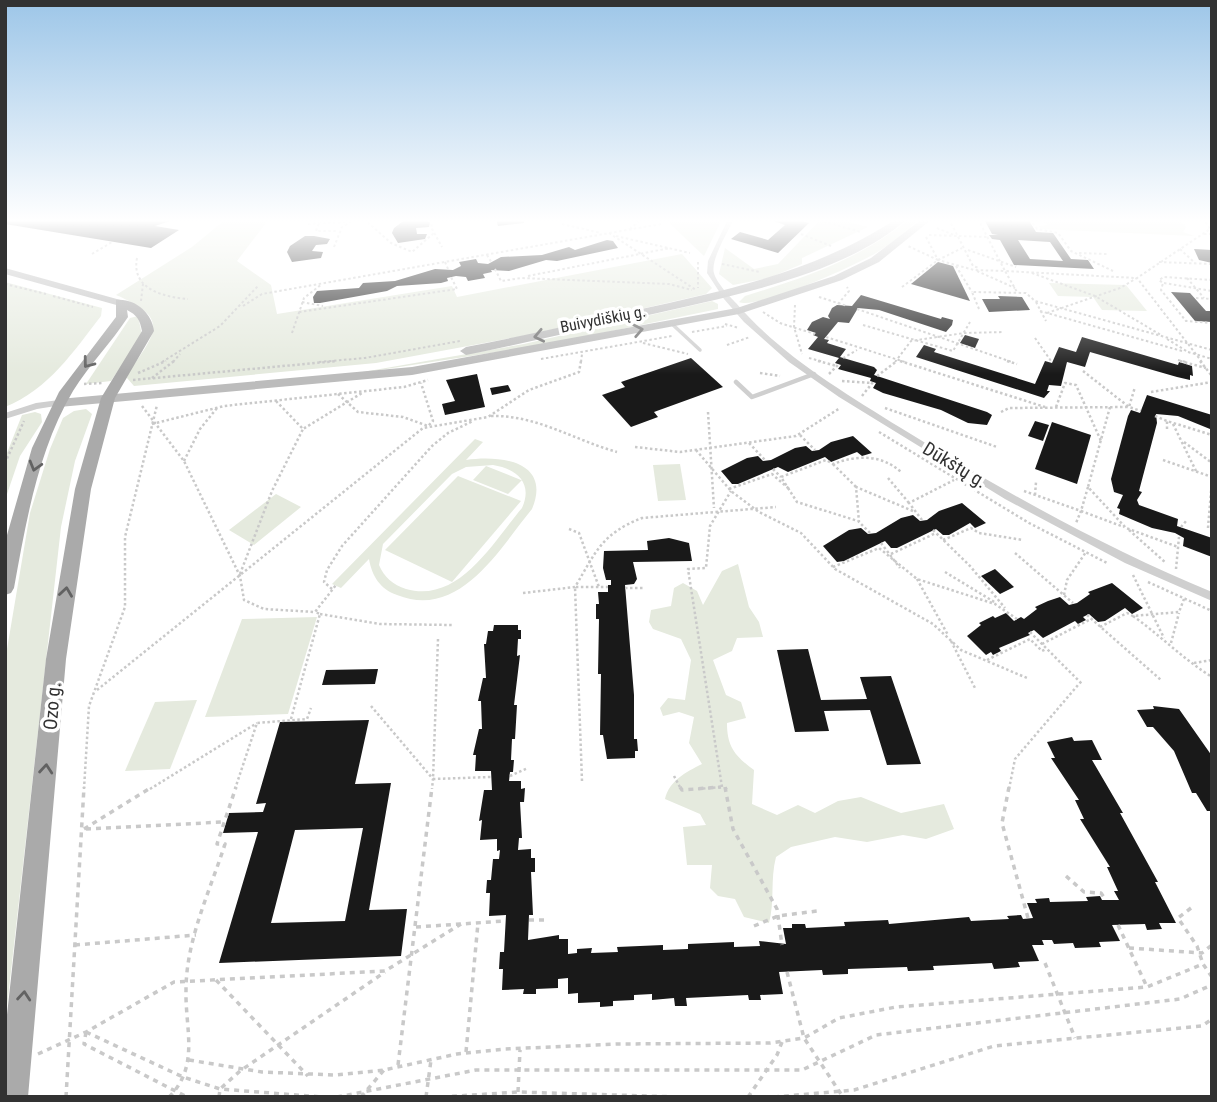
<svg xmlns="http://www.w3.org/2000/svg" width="1217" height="1102" viewBox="0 0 1217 1102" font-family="'Roboto Condensed',sans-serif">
<rect width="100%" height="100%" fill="#fff"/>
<!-- green -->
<g fill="#e5eade" fill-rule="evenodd">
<path d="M226 219H269L237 261 271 285 277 314 452 286 457 297 682 254 712 288 706 294 528 335 376 363 134 386 127 378 128 373C156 333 171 318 116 295L192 247Z"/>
<polygon points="665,219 722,219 704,256"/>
<polygon points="821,219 837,219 868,227 802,258 802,264 769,278 733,285 719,274 725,248 754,269 778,264"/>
<path d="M909 219H919C906 232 892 243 876 253 856 265 758 310 739 302L745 296C804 278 861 259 909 219Z"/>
<polygon points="1036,219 1179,219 1186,227 1183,232 1194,236 1041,229 1039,226 1048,225"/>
<path d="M5 282 102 308 101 316C73 352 49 389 5 407Z"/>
<polygon points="1049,283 1126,285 1147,311 1102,310 1093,297 1058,296"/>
<polygon points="712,301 718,304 718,309 549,344 334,377 524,344"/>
<polygon points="138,316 142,335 111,381 86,384 130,318"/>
<polygon points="86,409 92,414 75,461 61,527 5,1025 5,661 30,513 50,449 63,418 74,411"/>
<polygon points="35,412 41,414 42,422 20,456 5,500 5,458 22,415"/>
<path d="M475 439 483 442 466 460C500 455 552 461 532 509 499 549 460 620 397 595 380 589 372 576 369 559L341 588 332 584ZM493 465C518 469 533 484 522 508 493 542 459 604 406 589 393 585 384 577 379 565L383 544 452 474 466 467Z"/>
<polygon points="680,464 686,500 658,501 653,465"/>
<polygon points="486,466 521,480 522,480 508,494 473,480"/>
<polygon points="458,476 521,501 452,582 385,550"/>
<polygon points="276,494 301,507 254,545 229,530"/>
<path d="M738 564 749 607 759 622 763 637 737 638 732 651 713 660 726 695 741 702 746 718 727 723C727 747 735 756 754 770L752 804 777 815 798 805 815 813 838 801 861 797 901 813 944 804 954 829 926 839 903 835 867 842 835 837 791 847 776 857C770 880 775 901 769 923L744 917 735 899 718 896 710 888 712 865H687L683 827 706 825 700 814 665 799C669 781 686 772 702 764L689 743 694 717 679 712 663 716 660 708 668 698 685 700 691 660 681 639 653 629 649 622 651 610 671 606 674 588 683 583 697 591 703 605 722 571Z"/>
<polygon points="317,617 288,714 205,717 242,619"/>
<polygon points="197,700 170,769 125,771 155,702"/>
</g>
<!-- building -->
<g fill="#191919" fill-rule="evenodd">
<polygon points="5,219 176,219 155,226 179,230 151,248 5,224"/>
<polygon points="415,219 430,222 429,227 416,228 417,234 427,234 425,239 398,243 392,233 394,228 406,219"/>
<polygon points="496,219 524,219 524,223 498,226"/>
<polygon points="768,219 796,219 809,223 778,253 731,239 740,232 768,240 785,225"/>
<path d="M984 219H1028L1036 232 1053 233 1071 259 1088 260 1094 269 1014 265 1000 240 992 239 989 235H998L992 234ZM1018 240 1050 242 1063 261 1030 259Z"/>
<polygon points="314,236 330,239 327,244 316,245 312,251 323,252 321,258 292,262 287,252 290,246 305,236"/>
<polygon points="607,240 613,241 618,248 557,261 546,260 509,271 491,270 492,272 483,274 485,278 468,281 466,277 456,276 447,278 448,281 441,283 397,286 387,291 320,303 314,303 313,297 317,291 359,288 363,283 395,281 435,269 453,270 461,266 459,262 476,259 478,263 488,264 501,257 542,255 569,247 575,250"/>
<polygon points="1194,249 1212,250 1212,263 1199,260"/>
<polygon points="938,262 953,266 970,301 911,284"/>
<polygon points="1171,292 1190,293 1206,311 1212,311 1212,322 1195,321"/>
<polygon points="861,295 941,319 942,317 953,320 952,325 946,332 879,310 858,308 849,323 838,322 824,339 829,340 827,343 846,349 840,357 874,367 877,370 874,375 987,412 992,415 987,425 968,423 941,410 883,393 873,388 876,383 870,381 871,378 838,369 841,365 835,363 839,358 808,349 818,337 813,335 816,333 807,330 812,322 823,317 830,319 828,316 832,308 837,305 852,306"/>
<polygon points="998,296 1022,297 1030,310 989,312 982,299 1000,299"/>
<polygon points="965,335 979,339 975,348 960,343"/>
<polygon points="1082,337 1178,365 1179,362 1192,366 1193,376 1190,375 1190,380 1177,377 1090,352 1085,367 1067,362 1061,386 1049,385 1047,391 1050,391 1044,398 916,357 924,345 936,349 934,352 1035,384 1045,361 1052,363 1059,347 1076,352"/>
<polygon points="691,358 723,387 654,412 658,417 631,427 602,395 625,387 621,382"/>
<polygon points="477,374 485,407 445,415 442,404 455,401 446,380"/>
<polygon points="508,385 511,391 492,395 490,388"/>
<polygon points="1147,395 1212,415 1210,429 1178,416 1156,414 1157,423 1139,491 1142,492 1137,500 1139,505 1178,519 1177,526 1212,538 1212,557 1183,546 1184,538 1175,533 1152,528 1119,514 1120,509 1117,508 1123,495 1114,492 1111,479 1128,416 1131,410 1140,413"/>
<polygon points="1035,421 1049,425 1043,441 1028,436"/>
<polygon points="1052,422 1091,435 1077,484 1035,469"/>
<polygon points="853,436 872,453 862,456 857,452 831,462 825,457 788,472 778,467 738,484 732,484 721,471 747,458 758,456 763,461 771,460 795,448 806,446 812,451 819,450 831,442"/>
<polygon points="962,503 986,523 975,528 970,523 949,535 943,535 936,529 897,548 891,548 885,541 844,561 837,562 823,546 849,530 861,528 868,534 876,533 901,518 913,515 920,521 927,520 939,511"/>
<polygon points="669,538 689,543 692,561 633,562 637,579 634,584 625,585 634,695 634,739 637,739 638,751 635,751 635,758 607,759 603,735 600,735 601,674 598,674 599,619 596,619 596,604 599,604 598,592 608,592 608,585 611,585 611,580 606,580 603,568 604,551 648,550 647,541"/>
<polygon points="995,569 1014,587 1000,594 981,576"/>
<polygon points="1112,583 1143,608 1132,614 1125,608 1105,621 1098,622 1089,614 1083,617 1086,620 1078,624 1075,621 1043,638 1034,630 1028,633 1030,635 999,648 1001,651 993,655 991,652 986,655 967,636 981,625 979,623 993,616 995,618 1006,613 1014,621 1021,617 1024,619 1037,609 1035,607 1048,601 1060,597 1069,605 1077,603 1090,594 1088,592"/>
<polygon points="494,625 518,625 518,630 521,630 521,639 518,639 517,656 520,655 514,705 517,705 515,739 512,739 511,760 514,760 513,772 510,772 509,781 521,781 521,789 525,788 524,802 520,802 522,838 519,838 518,850 531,849 531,858 535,858 535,872 531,872 533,915 529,915 528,940 559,935 559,939 568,939 568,954 577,953 577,949 592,948 591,953 618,952 617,947 663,945 663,950 688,949 688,944 734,942 734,947 760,946 759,941 786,944 783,928 792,928 792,924 805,924 806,928 845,926 844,922 888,920 889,924 969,917 971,921 1009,919 1007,916 1021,915 1023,919 1033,918 1027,903 1037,903 1035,899 1049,898 1050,902 1088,901 1086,897 1100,896 1102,900 1119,900 1114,891 1118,891 1107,867 1110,867 1080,819 1084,819 1075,800 1079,800 1051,758 1055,758 1047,742 1072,737 1074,741 1092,740 1102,760 1092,760 1123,813 1120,813 1158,882 1155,882 1176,923 1159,923 1162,929 1147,930 1145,924 1112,925 1120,941 1099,942 1101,947 1075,948 1073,943 1054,944 1052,940 1042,940 1044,945 1032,945 1039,961 1018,962 1020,967 994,969 992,963 933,966 934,970 908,971 907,967 848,969 848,974 823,975 822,970 779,972 783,994 760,995 761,1000 749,1000 748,995 686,998 687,1006 675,1006 674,998 652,1000 652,994 634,995 634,1000 613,1001 613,1006 600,1007 600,1002 578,1003 578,993 568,994 568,978 558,979 558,988 536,989 536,994 523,994 524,989 502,990 503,969 499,969 500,952 504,952 506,915 489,916 490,893 486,893 487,880 491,880 493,859 499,859 500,850 497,851 497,839 480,840 482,820 479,821 484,790 492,790 491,771 475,771 476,755 473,755 479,729 482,729 481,701 478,701 483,678 486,678 484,644 486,644 488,631 493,631"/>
<polygon points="808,649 821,700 867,699 860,677 891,676 921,764 887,765 870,710 824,711 829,731 795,732 777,650"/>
<polygon points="378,669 375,684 322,685 326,670"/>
<polygon points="1153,706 1179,709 1212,756 1212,811 1207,811 1196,793 1192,793 1174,751 1153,727 1147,727 1137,710 1154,709"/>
<path d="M369 720 355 784 391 783 369 910 407 909 401 956 219 963 258 832 223 833 229 813 263 812 266 803 256 804 280 722ZM363 828 345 921 271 923 295 830Z"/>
</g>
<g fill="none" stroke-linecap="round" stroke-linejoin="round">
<!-- path-far2 -->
<g stroke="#c9c9c9" stroke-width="2" stroke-dasharray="2.5 2.5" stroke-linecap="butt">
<polyline points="320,219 316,231 338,231"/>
<polyline points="364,219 391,243 412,252 435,232"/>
<polyline points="433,219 431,227 442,247"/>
<polyline points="814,219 861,232"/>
<polyline points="949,219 973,266 979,268"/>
<polyline points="978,219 1005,271 1136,278"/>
<polyline points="1030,219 1037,229 1058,233 1071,251 1113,271"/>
<polyline points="308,224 348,222"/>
<polyline points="562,224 601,233"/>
<polyline points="937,228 954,235"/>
<polyline points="630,229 641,219"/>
<polyline points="609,233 696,290"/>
<polyline points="801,234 831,246"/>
<polyline points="1204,234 1212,234"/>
<polyline points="929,235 988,237"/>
<polyline points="616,236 690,253"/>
<polyline points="926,237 938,260 974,270 1005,271 1017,292"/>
<polyline points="334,247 342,227 356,219"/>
<polyline points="1180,249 1195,263"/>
<polyline points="968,250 1016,267"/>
<polyline points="1079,253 1107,254"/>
<polyline points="92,254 112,242"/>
<polyline points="487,255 492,263"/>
<path d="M137 258C131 289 163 297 188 299"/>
<polyline points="938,260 962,248"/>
<polyline points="445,262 449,271"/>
<polyline points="698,262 698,288"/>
<polyline points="1159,262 1212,264"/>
<polyline points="722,264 760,272"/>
<polyline points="956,266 972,292"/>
<polyline points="495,269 501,281 521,278 669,284 692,290"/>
<polyline points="977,271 1015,288"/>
<polyline points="1032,273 1095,296 1161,335"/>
<polyline points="528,276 670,248"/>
<polyline points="1187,278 1204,298"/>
<polyline points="1212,280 1164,277 1159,280 1163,283 1161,290 1186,321 1212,323"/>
<polyline points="1164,283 1212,291"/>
<polyline points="5,284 46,294"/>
<polyline points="902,287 938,260 908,246"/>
<polyline points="53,296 93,307"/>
<polyline points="819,297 847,306"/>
<polyline points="1196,298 1212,299"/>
<polyline points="141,301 143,284"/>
<polyline points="302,302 323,306"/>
<polyline points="1036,302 1046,321"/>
<polyline points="838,304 849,291 847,287"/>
<polyline points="795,305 794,327 802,354"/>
<polyline points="243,306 262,294 661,224"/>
<polyline points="857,309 1012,362"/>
<polyline points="979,309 972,292 1026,293 1035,301 1212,350"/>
<polyline points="1040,311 1182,351"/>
<polyline points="299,312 457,289 451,277"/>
<polyline points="763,312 780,323 815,334"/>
<polyline points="1047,313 1120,288 1137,278"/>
<polyline points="725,324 739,328"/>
<polyline points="863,325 953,351 970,322"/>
<polyline points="692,332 727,326"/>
<polyline points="292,333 304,298 322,284"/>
<polyline points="826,337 905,362"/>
<polyline points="1035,338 1051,361"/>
<polyline points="1167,339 1188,352"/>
<polyline points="643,343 688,354"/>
<polyline points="727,345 750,337"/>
<polyline points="1188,352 1212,359"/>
<polyline points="809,358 824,362"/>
<polyline points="843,358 857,350"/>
<polyline points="541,359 672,336"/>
<polyline points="1178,360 1186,362"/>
<polyline points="162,362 220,326 258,286"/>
<polyline points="173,362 180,354"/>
<polyline points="319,362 365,358 460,341"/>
<polyline points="581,362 582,354"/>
<polyline points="895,362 911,341 964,333 1004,332"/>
<polyline points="1202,362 1137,278 1210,229 1204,219"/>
</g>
<!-- path-far1 -->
<g stroke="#c9c9c9" stroke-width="2.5" stroke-dasharray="2.5 2.5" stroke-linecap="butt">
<polyline points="818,361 837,366"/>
<polyline points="900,361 1045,407"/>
<polyline points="1007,361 1017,364"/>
<polyline points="1180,361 1206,368"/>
<polyline points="1200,361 1212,376"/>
<polyline points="1083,371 1129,407 1141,411"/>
<polyline points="138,373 166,361"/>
<polyline points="760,373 780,376"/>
<polyline points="829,374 839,364"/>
<polyline points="877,376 897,361"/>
<polyline points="152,378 174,361"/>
<polyline points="133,380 337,361"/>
<polyline points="842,381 872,383"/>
<polyline points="84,384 102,383"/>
<polyline points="1151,392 1212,382"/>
<polyline points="338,394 358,412 403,417 428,426 433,421 421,383"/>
<polyline points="862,396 873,382"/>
<polyline points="276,401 303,429 362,393"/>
<polyline points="142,406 184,461 240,576 244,600 264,609 315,612"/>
<polyline points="1056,407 1065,383 1076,385 1101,441"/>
<polyline points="1110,407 1088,487 1126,528 1178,547"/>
<polyline points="885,408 997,447"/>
<polyline points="708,412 714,508"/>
<polyline points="1001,412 1009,408 1129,407 1135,387"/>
<path d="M491 416C537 415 574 440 617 452"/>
<polyline points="1155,416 1167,421"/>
<polyline points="152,424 224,406 404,387 428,380"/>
<polyline points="1173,424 1196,471"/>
<polyline points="1167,429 1167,421 1212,435"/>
<polyline points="879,432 1029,523 1107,563"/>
<polyline points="800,435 815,450"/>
<polyline points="1184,442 1212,463"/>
<polyline points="749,443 765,460"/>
<polyline points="635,447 680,452 796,436 840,408"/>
<polyline points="696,450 731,491 759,512 801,533 835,569 933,624 961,650 1027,678"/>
<polyline points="1163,460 1212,477"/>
<polyline points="184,461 200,429 217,408"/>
<polyline points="5,463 24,421"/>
<polyline points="833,464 856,487"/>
<polyline points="773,469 781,477"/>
<polyline points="888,478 909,503"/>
<polyline points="1088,487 1081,511 1124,527"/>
<polyline points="788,488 797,502 858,521"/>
<path d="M729 489 772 474 788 488 781 477 826 460 833 464C857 455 881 454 901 472"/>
<polyline points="1024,491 1081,511 1076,523"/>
<polyline points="1035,495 1036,482"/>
<polyline points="922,520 909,503 954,480"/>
<polyline points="1181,527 1187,520"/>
<polyline points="1208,528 1212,480"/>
<polyline points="569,529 579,533 599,587"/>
<polyline points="933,530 970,566 1005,608"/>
<polyline points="1129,530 1166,563"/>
<polyline points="870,533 859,522 856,487 913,511"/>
<polyline points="943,540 971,528 979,533 1023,540"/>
<polyline points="881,543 900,568"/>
<polyline points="1015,553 1073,603"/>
<polyline points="891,554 936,533"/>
<polyline points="833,567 879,548 917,579 995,604 1017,619"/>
<polyline points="1176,569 1179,537"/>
<polyline points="945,572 996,603"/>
<polyline points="240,574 272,491 303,429"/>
<polyline points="1133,575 1164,638"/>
<polyline points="917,579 948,635"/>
<polyline points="1148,582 1212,611"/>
<polyline points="625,588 644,588"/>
<polyline points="332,589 324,582 327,570 342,546 432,446 448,433 473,421"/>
<path d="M523 593 575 587C596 552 601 534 642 518L776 507"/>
<polyline points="1064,595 1067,580 1086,552"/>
<polyline points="320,614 380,624 452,625"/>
<polyline points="1087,615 1161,680"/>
<path d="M1133 616C1161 636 1183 659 1212 677"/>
<polyline points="1100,627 1127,613 1133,616 1179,612 1184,599"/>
<polyline points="1030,632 1083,685"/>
<polyline points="438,639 433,779 491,777"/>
<polyline points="951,641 975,688"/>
<polyline points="1171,643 1179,613"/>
<polyline points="1042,644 1091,619"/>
<polyline points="987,660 1030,639 1042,651 1046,649"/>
<polyline points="1194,663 1212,660"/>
<polyline points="97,690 423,428 488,417 529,390 579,372 581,361"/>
<polyline points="371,706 433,779 432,789"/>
<polyline points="291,719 320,614 315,612 336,585"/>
<polyline points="510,776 528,768"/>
<polyline points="674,776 681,789"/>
<polyline points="582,781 575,587 608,587"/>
<polyline points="722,787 688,569 706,568 710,526 731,491"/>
<polyline points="84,789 89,706 125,607 125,537 157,405"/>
<polyline points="150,789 257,723"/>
<polyline points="235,789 257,723 307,719 311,708"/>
<polyline points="698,789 722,787"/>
<polyline points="725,789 729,787"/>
<polyline points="1009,789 1015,759 1078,685"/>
</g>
<!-- path -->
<g stroke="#c9c9c9" stroke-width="3.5" stroke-dasharray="5 5" stroke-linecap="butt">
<polyline points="680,787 682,790 721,787"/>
<polyline points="725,787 733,829 777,909 782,945"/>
<polyline points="1009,787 1002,823 1028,918"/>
<polyline points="84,829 152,787"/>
<polyline points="86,829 223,822"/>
<polyline points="1066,876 1084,892 1101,893 1106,900"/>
<polyline points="1191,908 1178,918 1197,946 1203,964"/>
<polyline points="529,920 549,920"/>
<polyline points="1118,925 1147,987"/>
<polyline points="754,926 778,916 817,911"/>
<polyline points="416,927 505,921"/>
<polyline points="75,945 196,935"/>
<polyline points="1129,948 1202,953 1212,945"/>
<polyline points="1045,963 1075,1038"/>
<polyline points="787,972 804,1038 843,1097"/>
<polyline points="216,980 308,1076"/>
<polyline points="86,1032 183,1077 220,1089 322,1097"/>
<polyline points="86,1032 84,1044 187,1097"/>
<polyline points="466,1052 478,923"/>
<polyline points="38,1054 86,1032 174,982 385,971 461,924"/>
<polyline points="189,1060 262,1072 335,1075 384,1070 457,1054 505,1049 618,1044 770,1043 804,1038 839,1018 896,1007 1147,987 1203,964 1212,977"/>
<polyline points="398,1065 432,787"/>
<polyline points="518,1092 520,1050"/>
<polyline points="66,1097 84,787"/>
<path d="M169 1097C200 1066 185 1029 186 990 186 940 210 891 225 844H217L236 787"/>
<polyline points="219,1097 220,1089 240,1071 385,972"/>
<polyline points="337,1097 476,1070 802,1070 876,1035 1180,999 1212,985"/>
<polyline points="361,1097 384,1070"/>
<polyline points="426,1097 431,1060"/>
<polyline points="442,1097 518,1092 680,1097"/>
<polyline points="748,1097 777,1055 782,1042"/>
<polyline points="774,1097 854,1090 994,1046 1202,1026 1212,1019"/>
</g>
<!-- lane-far1 -->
<polyline stroke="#cfcfcf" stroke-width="3.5" points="672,324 700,350"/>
<!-- lane -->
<polyline stroke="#cfcfcf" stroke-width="4.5" points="736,382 752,397 814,374"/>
<!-- street -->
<g fill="#cfcfcf" fill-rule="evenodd">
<path d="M728 219H734C728 231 710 261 714 273 716 282 730 297 736 303 782 356 842 391 901 428 1001 490 1103 547 1212 592V601L1125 563 1005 499 839 397 789 362 744 322 724 299 707 273 708 261Z"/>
<polygon points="59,400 62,401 62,405 37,409 5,419 5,413 36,403"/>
</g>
<!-- secondary -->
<g fill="#bcbcbc" fill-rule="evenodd">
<path d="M896 219H907C844 276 725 297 644 316 584 329 525 343 466 355L460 351 466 347C523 336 580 323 637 310 728 290 817 271 896 219Z"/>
<polygon points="922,219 932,219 879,262 842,280 739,314 412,375 59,407 53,403 59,399 412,367 737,308 834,276 871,258"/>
<polygon points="5,268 124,301 125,303 120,306 5,274"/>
</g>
<!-- primary -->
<path fill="#aaa" fill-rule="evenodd" d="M116 300C135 298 152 313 154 331L115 398 91 489 66 659 28 1097H5V1033L46 659 75 489 101 398 142 331C140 320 137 315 127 310L128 317C111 343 89 365 73 391 38 450 26 522 14 588L11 593 5 595V542L32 448 59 392 116 317Z"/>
</g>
<!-- one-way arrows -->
<defs><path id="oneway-chevron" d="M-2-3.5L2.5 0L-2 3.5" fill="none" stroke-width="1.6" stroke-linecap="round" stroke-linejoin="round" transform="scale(1.75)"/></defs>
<g stroke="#707070">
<use href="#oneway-chevron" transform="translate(638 330) rotate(-11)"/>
<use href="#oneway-chevron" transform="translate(539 336) rotate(168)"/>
</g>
<g stroke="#626262">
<use href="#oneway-chevron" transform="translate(88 363) rotate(127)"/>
<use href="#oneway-chevron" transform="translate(35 466) rotate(106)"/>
<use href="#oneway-chevron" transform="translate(66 592) rotate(-82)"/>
<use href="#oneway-chevron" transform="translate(46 769) rotate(-85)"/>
<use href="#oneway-chevron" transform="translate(24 996) rotate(-85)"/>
</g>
<!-- sky -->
<linearGradient id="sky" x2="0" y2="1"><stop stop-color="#9dc6e8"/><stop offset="0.59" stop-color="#fff"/><stop offset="1" stop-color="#fff" stop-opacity="0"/></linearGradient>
<rect width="1217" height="374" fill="url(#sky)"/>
<g text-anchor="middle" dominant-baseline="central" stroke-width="7" stroke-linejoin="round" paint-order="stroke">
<!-- far-street labels -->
<g font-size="16" fill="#323232" stroke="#fff">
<text transform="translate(603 319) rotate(-11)">Buivydiškių g.</text>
</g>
<!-- street labels -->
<g font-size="19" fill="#323232" stroke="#fff">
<text transform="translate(955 465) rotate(31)">Dūkštų g.</text>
<text transform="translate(52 706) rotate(-85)">Ozo g.</text>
</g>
</g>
<!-- border -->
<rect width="1217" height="1102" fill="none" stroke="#323232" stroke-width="14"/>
</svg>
